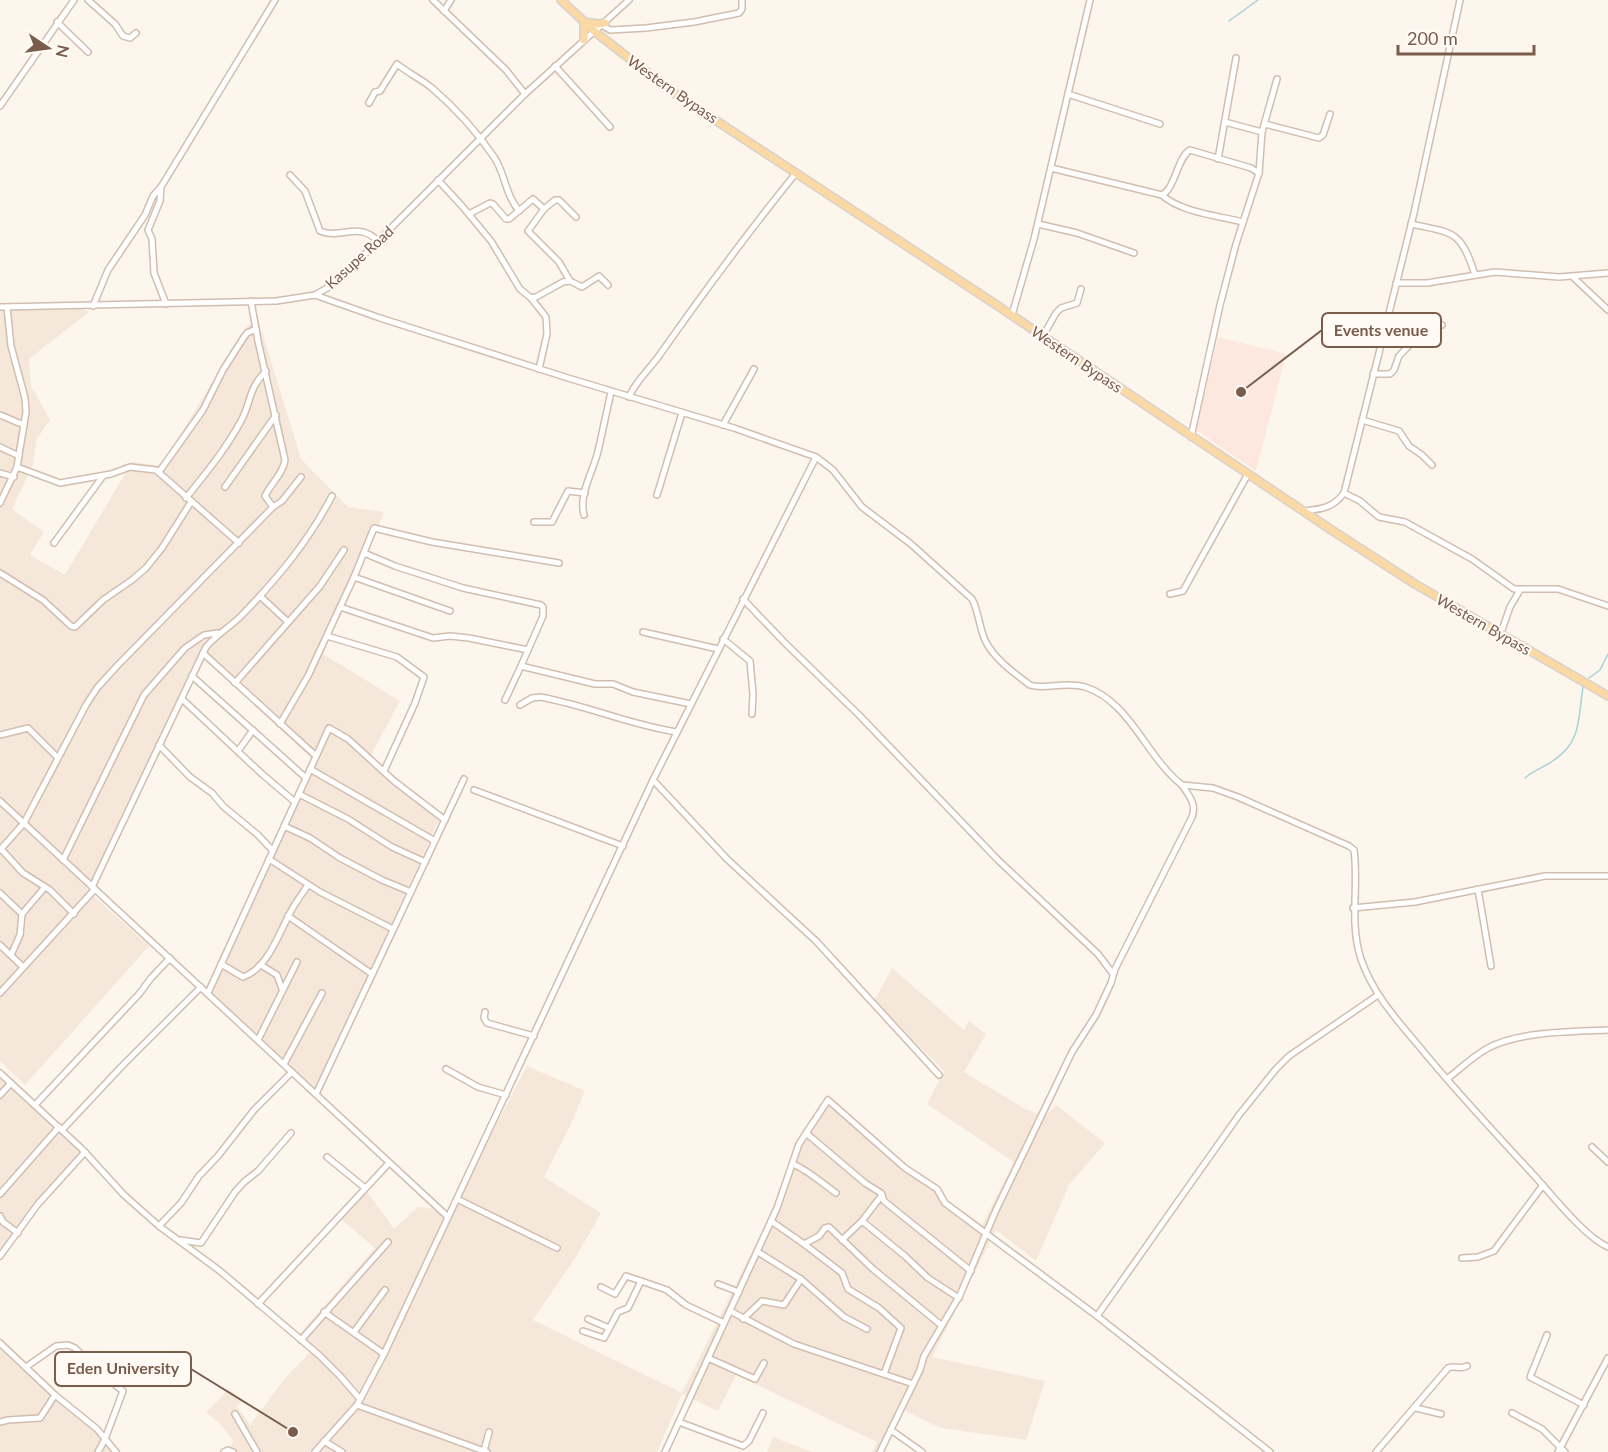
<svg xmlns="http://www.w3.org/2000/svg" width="1608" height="1452" viewBox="0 0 1608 1452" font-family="Lato,sans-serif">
<rect width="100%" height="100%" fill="#fdf6ec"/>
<!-- residential -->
<g fill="#f5e8da">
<polygon points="83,309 89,312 29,359 31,386 50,420 36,440 33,465 12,509 44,532 30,555 65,575 132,462 161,466 247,326 258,319 301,459 348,507 384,512 323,654 400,701 370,757 423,808 441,815 314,1095 203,994 311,758 206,658 87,890 149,946 25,1085 0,1061 0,310"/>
<polygon points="892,968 964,1030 969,1021 986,1034 964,1072 1025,1109 1045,1117 1056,1105 1105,1143 1069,1185 1036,1261 996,1230 932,1357 1045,1381 1026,1440 941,1428 903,1410 882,1452 872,1452 877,1442 736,1375 718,1411 682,1394 657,1452 236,1452 231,1447 233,1440 220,1424 206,1412 229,1389 242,1401 237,1406 250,1425 282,1382 310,1352 296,1338 375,1248 336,1215 363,1186 394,1229 418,1207 451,1211 527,1066 585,1091 570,1126 544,1177 601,1213 577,1255 533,1320 682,1393 770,1215 796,1144 827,1094 943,1197 982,1225 1014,1162 927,1104 944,1071 874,1001"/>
<polygon points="0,1069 81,1151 0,1249"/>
<polygon points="0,1339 120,1452 0,1452"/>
<polygon points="773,1437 812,1452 767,1452"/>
</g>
<!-- commercial -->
<polygon fill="#fde8e0" points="1218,337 1286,354 1256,471 1196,430"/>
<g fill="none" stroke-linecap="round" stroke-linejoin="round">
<!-- stream -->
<g stroke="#a5d3da" stroke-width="1.5">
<polyline points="1229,21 1258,0"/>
<polyline points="1589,678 1600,670 1608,654"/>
<path d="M1525 778C1534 770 1545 767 1554 760 1582 742 1578 717 1583 687"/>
</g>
<!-- minor casing -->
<g stroke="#d1beb0" stroke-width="8">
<g id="minor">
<polyline points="88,0 115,24 123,36 130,38 136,33"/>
<polyline points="433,0 506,70 525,94"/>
<polyline points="444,11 451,0"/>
<polyline points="57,22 88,52"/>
<polyline points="602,25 610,30 646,28 694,22 739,13 742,9 742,0"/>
<polyline points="555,66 610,127"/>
<polyline points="1068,94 1160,124"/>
<path d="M369 103 375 92 380 91 397 64C408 73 421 79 432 88 454 107 477 132 494 157 506 175 504 192 519 211"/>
<polyline points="0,106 74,0"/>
<polyline points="1225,122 1262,132"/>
<polyline points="1265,124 1319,138 1323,135 1330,114"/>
<polyline points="1218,159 1236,58"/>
<path d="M1051 168 1162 195C1180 212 1219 216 1243 222"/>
<path d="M290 175 305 191 320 231C342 240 358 220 379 242"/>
<polyline points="438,180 462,206 491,241 520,289 531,298 546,317 547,334 539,369"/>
<polyline points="161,187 160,201 148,230 152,239 154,273 166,304"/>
<path d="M1162 195C1176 187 1177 158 1190 150L1251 168 1259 173"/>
<polyline points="469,214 490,203 493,204 506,219 509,219 533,199 544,209"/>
<polyline points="576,217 559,200 555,200 544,209 528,231 559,262 570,281 582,287 599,276 608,285"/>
<polyline points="1038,224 1077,233 1134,253"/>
<path d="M1411 224C1453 233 1461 230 1475 275"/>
<polyline points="1573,277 1608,310"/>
<polyline points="1396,283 1427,283 1495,272 1559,277 1608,273"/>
<polyline points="531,298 536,297 563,282 570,281"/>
<path d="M251 301 258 341 285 460C283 474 271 483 265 496L273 507"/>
<polyline points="93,306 108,270 145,215 153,196 161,187 275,0"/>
<polyline points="0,307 276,301 315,295 329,287 355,264 525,94 629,0"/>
<polyline points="1012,315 1034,239 1090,0"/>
<polyline points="1043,336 1056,313 1061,308 1077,303 1081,289"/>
<polyline points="1373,374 1390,374 1394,370 1399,356 1417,337 1427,320 1434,321 1442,325"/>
<path d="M629 397C636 380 651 368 661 353 704 292 749 231 796 173"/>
<polyline points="0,415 24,425"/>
<polyline points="1362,420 1399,431 1409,446 1422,455 1432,465"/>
<polyline points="723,425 754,369"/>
<polyline points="1191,437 1220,305 1236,244 1259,173 1262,132 1277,79"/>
<polyline points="0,447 19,456"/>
<path d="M816 457 833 470 862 507 911 544 972 599C979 612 979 627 985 640 993 658 1014 673 1030 685 1045 690 1065 681 1085 687 1130 701 1146 757 1182 785L1213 788 1238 797 1349 846 1354 850C1359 886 1349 923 1361 959 1372 992 1396 1019 1418 1045 1454 1089 1492 1130 1530 1171 1550 1192 1583 1236 1608 1247"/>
<polyline points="17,467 60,483 111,474 130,467 156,470 239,543"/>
<polyline points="159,472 203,410 223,370 244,337 247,333 256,329"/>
<polyline points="0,473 14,477"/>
<polyline points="225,487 276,415"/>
<polyline points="1344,493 1360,501 1379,517 1405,522 1472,559 1514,589 1558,589 1608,606"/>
<polyline points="657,495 682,413"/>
<path d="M186 498C206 473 226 449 241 421 252 400 248 389 266 371"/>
<polyline points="0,503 17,467 26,412 25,398 11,346 7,307"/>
<path d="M1304 511C1322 509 1333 508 1344 493L1414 213 1460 0"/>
<path d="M584 515C578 493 595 469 599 447 603 429 607 410 611 392"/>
<polyline points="534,522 552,522 568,491 585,493"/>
<polyline points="54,543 103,476"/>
<polyline points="364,553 395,566 463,588 541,605 543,607 543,616 528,650"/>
<polyline points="0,573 43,600 71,626 75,627 103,600 132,580 146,568 162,548 191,502"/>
<polyline points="354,577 450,611"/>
<polyline points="1170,594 1183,591 1248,474"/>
<polyline points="260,596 288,622"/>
<polyline points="743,599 784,642 860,716 998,860 1098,954 1113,974"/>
<polyline points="340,607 433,638 450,636 469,638 528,650 521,666"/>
<polyline points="643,632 718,649"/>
<polyline points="1501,633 1510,607 1520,590"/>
<polyline points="327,636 397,657 424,677 415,703 384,771"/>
<polyline points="723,639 750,661 753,694 752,714"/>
<polyline points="203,653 316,756"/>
<polyline points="192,676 306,778"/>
<polyline points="235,683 320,586 344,550"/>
<polyline points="182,699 262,774 295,802"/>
<polyline points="505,700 521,666 595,684 613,684 633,692 691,704"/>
<path d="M520 705 532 698 540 697C586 705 630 725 677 732"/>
<polyline points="280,724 308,676 354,577 374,528 432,542 559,563"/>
<polyline points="0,735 28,728 58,758"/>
<polyline points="159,745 190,777 212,793 224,807 258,835 273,851"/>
<polyline points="238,751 253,730"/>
<polyline points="310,769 435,841"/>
<polyline points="653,780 727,859 816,941 939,1075"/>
<polyline points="474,790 623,846"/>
<polyline points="299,794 348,819 392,847 425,862"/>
<polyline points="0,801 448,1217"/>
<polyline points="284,826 310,838 340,858 382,880 411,892"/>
<polyline points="1,849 23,873 50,890 74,914"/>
<polyline points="0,850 24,823 86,705 97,688 117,666 273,507 282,501 301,477"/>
<polyline points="269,859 320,892 393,929"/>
<polyline points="63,860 144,695 185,648 204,635 218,633"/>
<path d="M92 887 206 647C217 634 230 627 241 616 277 579 308 542 332 496"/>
<polyline points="1478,889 1491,966"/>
<polyline points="0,893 22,914"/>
<polyline points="1353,908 1415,902 1545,876 1608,876"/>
<polyline points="288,916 372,974"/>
<polyline points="0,945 23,967"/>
<polyline points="11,955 20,935 22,914 45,887"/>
<path d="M221 964 243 977C268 968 278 935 290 913 295 903 302 894 308 885"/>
<polyline points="261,965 277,975 282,989"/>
<polyline points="0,993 95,889"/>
<polyline points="208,993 329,728 348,739 394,781 445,820"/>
<polyline points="485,1012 484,1018 487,1023 534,1036"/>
<polyline points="258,1040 297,962"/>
<polyline points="284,1064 322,993"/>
<polyline points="446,1069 478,1087 506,1095"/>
<polyline points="0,1073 82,1149 124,1195 159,1226 220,1271 319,1355 340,1376 360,1399"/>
<path d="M1447 1079C1460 1069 1473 1056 1488 1048 1520 1031 1572 1032 1608 1030"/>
<polyline points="316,1094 464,779"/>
<polyline points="0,1095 11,1083"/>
<polyline points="35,1105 140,993 151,978 170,958"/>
<polyline points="62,1130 122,1066 201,987"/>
<polyline points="806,1133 865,1183 881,1193 884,1201 971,1271"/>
<polyline points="1592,1147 1608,1162"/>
<polyline points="327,1157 365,1188"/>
<path d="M793 1164C809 1171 822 1183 836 1193"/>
<polyline points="0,1194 59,1127"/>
<polyline points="457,1199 557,1248"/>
<polyline points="0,1216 3,1222 18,1233"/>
<polyline points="771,1221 804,1244 819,1236 825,1228 829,1227 873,1269 941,1325"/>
<polyline points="862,1221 905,1256 928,1278 959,1298"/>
<polyline points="159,1226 181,1203 199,1176 218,1156 254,1110 292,1072"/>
<polyline points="180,1240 201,1243 235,1192 244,1182 258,1171 291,1133"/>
<polyline points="842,1240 862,1221 882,1195"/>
<polyline points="804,1244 842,1273 848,1289 879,1308 901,1328 884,1374"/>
<polyline points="758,1252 801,1279 844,1317 867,1329"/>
<polyline points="0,1256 38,1204 85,1152"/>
<polyline points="1462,1258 1478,1257 1494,1251 1543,1185"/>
<polyline points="718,1284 739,1292"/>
<polyline points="601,1287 615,1294 626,1276 641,1281"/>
<polyline points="258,1304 389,1163"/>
<polyline points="730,1311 794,1344 913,1384"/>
<polyline points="324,1312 384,1354"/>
<polyline points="1097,1316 1239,1115 1276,1069 1289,1056 1378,995"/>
<polyline points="588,1319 609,1328"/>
<polyline points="743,1319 762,1301 784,1305 801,1279"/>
<polyline points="583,1331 604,1338 618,1312 628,1308 641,1281 667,1290 686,1305 724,1323"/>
<polyline points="354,1332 385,1290"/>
<polyline points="1547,1335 1530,1377 1584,1405"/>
<polyline points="301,1340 388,1242"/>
<polyline points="0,1343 55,1395 97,1429 116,1452"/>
<polyline points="708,1358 755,1379 764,1363"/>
<polyline points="26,1367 56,1346 68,1345 75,1348 95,1369 123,1391 105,1439 98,1452"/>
<polyline points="357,1405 487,1452"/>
<polyline points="1416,1408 1441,1414"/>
<polyline points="1512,1413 1542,1429 1565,1452"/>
<polyline points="235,1414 257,1452"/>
<polyline points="0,1422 8,1420 40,1418 55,1395"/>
<polyline points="679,1422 743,1446 749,1441 763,1413"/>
<polyline points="891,1430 922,1452"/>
<polyline points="324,1441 342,1452"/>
<polyline points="484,1451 489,1432"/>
<polyline points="224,1452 228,1450 233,1452"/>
<polyline points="315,1452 357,1405 384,1354 653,780 816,457 734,428 568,378 380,318 315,295"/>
<polyline points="665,1452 777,1208 799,1144 828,1100 905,1168 937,1189 945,1203 1097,1316 1270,1452"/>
<path d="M880 1452 920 1370 924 1356 960 1295 996 1210 1072 1052 1096 1015 1111 983 1115 969 1192 817C1197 804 1189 796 1182 785"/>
<path d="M1376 1452 1448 1368C1455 1365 1460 1370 1467 1366"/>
<polyline points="1558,1452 1608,1358"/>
</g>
</g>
<!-- major casing -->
<g stroke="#dad1cd" stroke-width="10">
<g id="major">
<polyline points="561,0 594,31 671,91 989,300 1333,531 1415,584 1608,696"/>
<polyline points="584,40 584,22 598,24 605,23"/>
</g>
</g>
<!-- minor -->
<use href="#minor" stroke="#fff" stroke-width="5"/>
<!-- major -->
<use href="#major" stroke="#fbd9a5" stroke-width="7"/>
</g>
<g text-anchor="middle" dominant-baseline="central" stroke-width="4.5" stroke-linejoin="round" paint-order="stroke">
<!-- street labels -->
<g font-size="15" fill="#7a5c4d" stroke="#fffaf3">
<text transform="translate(673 89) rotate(35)">Western Bypass</text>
<text transform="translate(359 257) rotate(-42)">Kasupe Road</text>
<text transform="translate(1077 359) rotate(34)">Western Bypass</text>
<text transform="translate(1484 624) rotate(30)">Western Bypass</text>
</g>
</g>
<!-- callouts -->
<path fill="none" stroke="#7a5c4d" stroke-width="2" d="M1241 392L1322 330M293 1432L191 1369"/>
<g fill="#7a5c4d" stroke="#fffaf3" stroke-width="2">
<circle cx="1241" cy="392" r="6"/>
<circle cx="293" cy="1432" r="6"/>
</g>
<g fill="#fffaf3" stroke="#7a5c4d" stroke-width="2">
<rect x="1322" y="313" width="119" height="34" rx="6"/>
<rect x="55" y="1352" width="136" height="34" rx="6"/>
</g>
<g font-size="16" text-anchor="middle" font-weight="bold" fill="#7a5c4d">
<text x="1381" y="336">Events venue</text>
<text x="123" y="1374">Eden University</text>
</g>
<!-- north arrow -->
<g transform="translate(48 48) rotate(103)" stroke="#fffaf3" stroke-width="4.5" paint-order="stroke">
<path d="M0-4.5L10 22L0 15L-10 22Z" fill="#7a5c4d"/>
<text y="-9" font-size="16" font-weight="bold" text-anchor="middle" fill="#7a5c4d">N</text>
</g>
<!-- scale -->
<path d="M1398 45v9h136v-9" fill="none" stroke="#7a5c4d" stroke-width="3"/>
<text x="1407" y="45" font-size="18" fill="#7a5c4d" stroke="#fffaf3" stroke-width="4.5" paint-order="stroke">200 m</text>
</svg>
